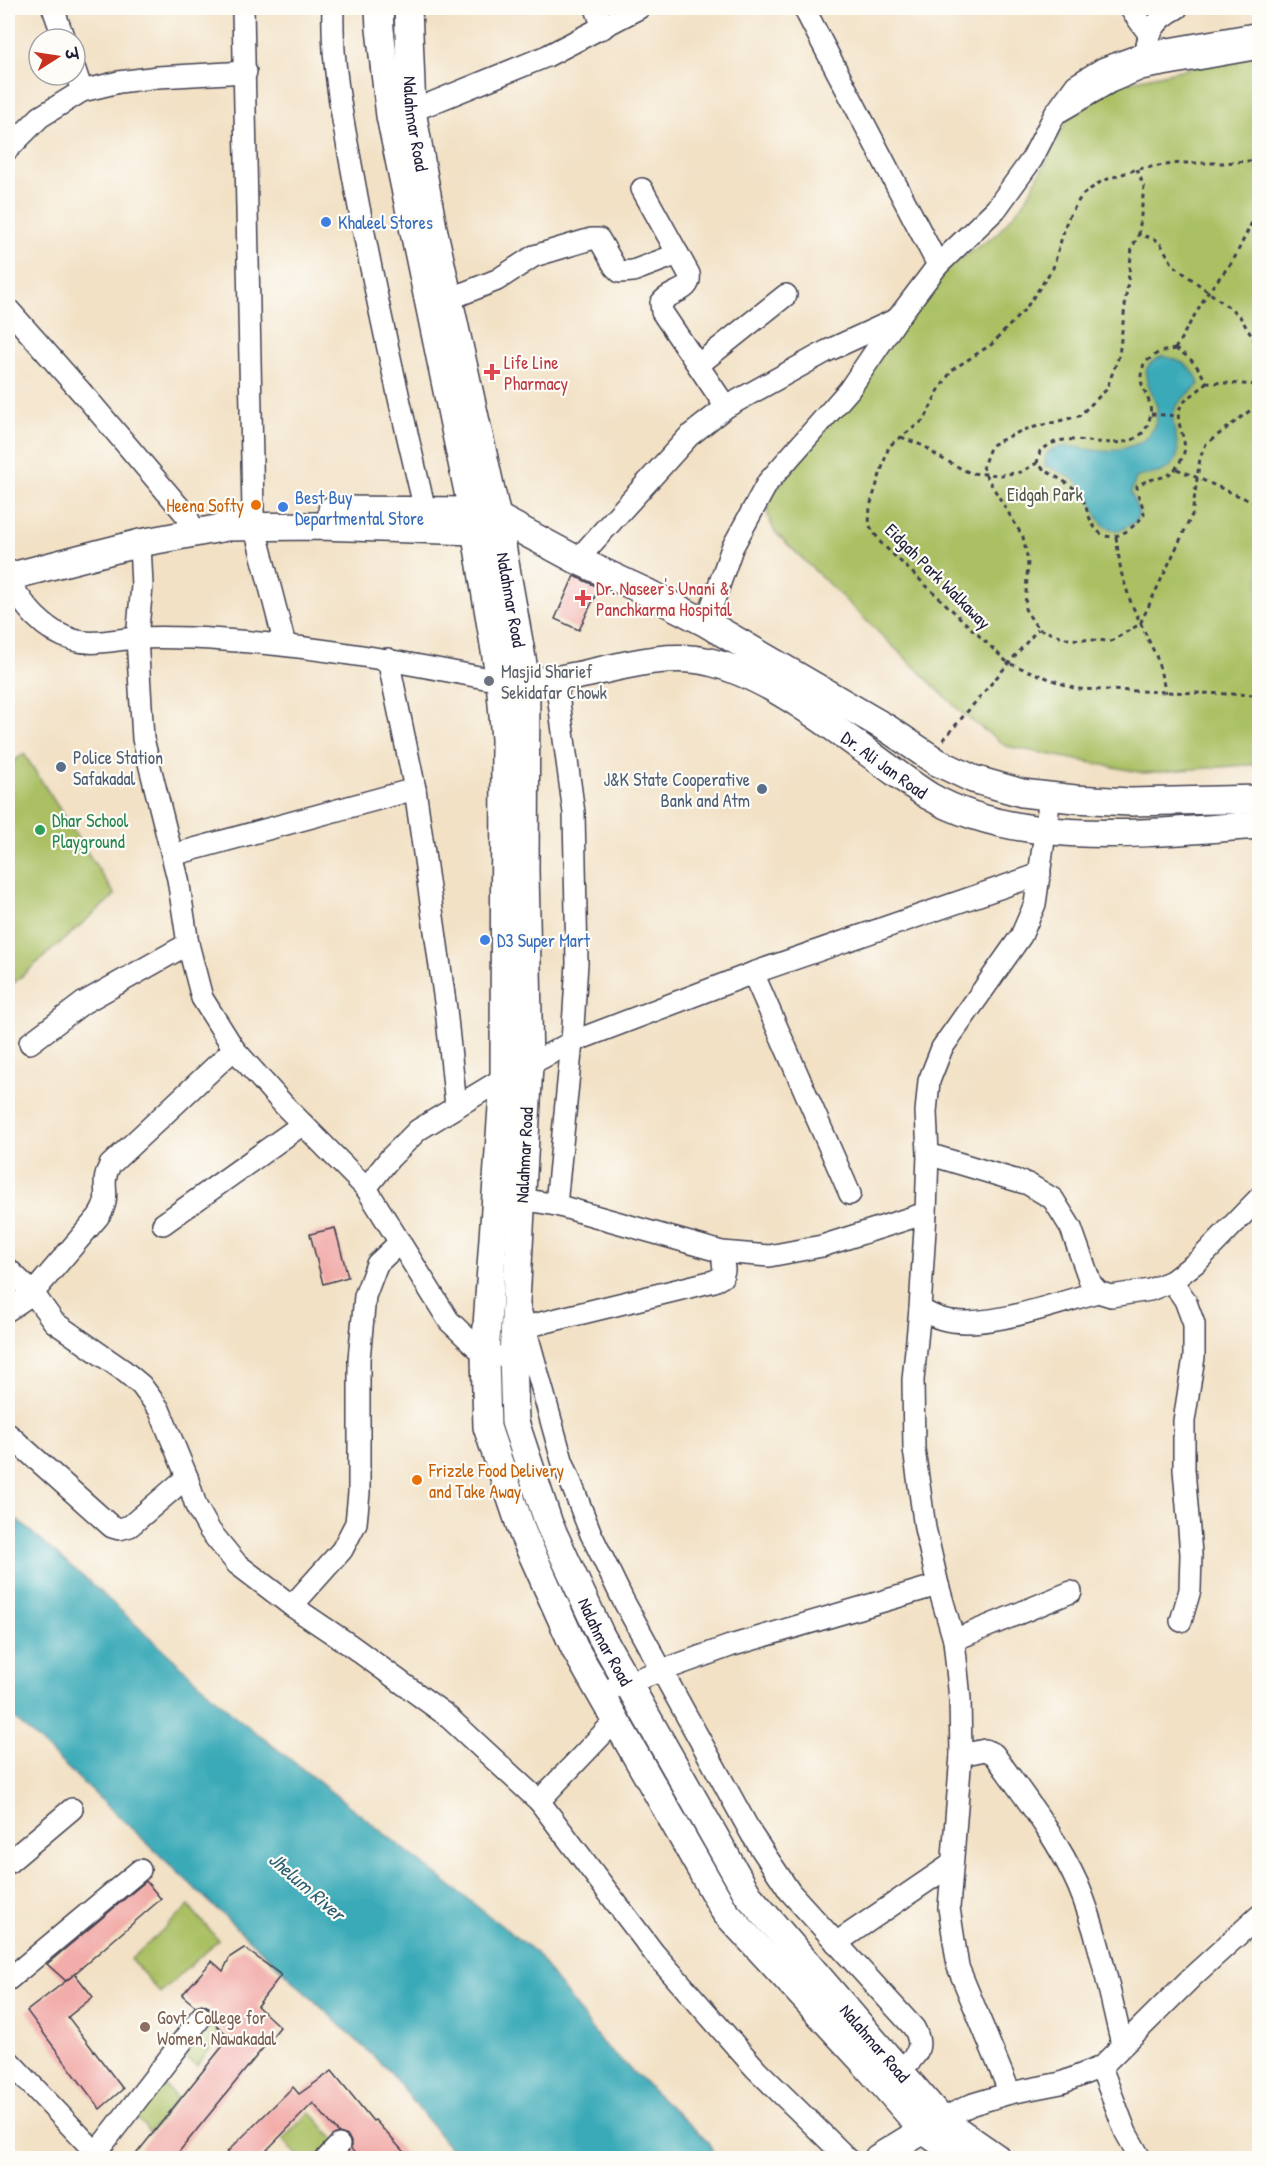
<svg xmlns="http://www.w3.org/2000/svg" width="1267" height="2166" viewBox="0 0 1267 2166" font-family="'Patrick Hand','Playpen Sans Deva',sans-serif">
<rect width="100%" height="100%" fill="#fdfcf7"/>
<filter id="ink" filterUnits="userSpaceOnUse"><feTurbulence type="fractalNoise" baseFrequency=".0167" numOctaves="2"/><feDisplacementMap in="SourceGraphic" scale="12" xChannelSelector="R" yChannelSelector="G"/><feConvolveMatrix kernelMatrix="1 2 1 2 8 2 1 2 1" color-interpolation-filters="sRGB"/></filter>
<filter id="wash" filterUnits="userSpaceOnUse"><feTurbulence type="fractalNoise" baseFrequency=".008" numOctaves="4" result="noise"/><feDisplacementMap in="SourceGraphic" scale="24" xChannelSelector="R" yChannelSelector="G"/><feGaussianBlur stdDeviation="1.35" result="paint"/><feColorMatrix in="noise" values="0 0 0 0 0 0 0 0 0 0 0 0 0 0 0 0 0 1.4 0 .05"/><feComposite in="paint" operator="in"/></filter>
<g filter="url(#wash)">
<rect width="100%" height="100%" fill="#f2e1c5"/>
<!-- green -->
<g fill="#aac064" stroke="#667150" stroke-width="1.5">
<path d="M1259 55V764L1144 773 1006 746 964 715 776 533C765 515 765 511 775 491L853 394 936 274 995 236 1026 200 1070 114 1119 84 1239 57Z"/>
<polygon points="24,754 115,895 8,988 8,765"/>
<polygon points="189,1906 218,1940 160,1993 131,1959"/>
<polygon points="210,2025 221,2035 197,2066 183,2057"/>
<polygon points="162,2082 177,2099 150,2132 135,2116"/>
<polygon points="310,2112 336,2141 316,2158 299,2158 283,2139"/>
</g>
<!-- water -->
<g fill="#3aaab8" stroke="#2e667a" stroke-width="1.5">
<path d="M1163 356C1179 360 1195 366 1199 384 1190 395 1180 397 1174 411 1167 429 1193 457 1163 471 1155 475 1145 474 1136 478L1131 493 1139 514 1135 522 1119 531C1091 525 1099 509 1085 490 1075 477 1059 472 1045 465 1042 436 1084 450 1101 451 1112 452 1128 447 1137 444 1153 438 1161 416 1155 401 1149 382 1134 368 1163 356Z"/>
<polygon points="8,1512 95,1587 235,1716 536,1953 602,2043 708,2142 717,2158 457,2158 390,2072 8,1712"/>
</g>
<g id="blocks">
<!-- building -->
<g fill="#f2aca9">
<polygon points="574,576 605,590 599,588 579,630 555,619"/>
<polygon points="335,1228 348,1277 323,1284 310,1234"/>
<polygon points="146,1881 161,1899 66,1981 47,1964"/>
<polygon points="244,1948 281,1975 257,2006 280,2027 174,2158 133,2158 230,2037 213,2022 213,2013 209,2007 202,2004 195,2006 182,1995 212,1961 223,1971 230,1957"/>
<polygon points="75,1974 93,1997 68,2017 123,2089 100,2109 27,2011"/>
<polygon points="332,2071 373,2121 375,2120 409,2158 359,2158 351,2149 351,2142 348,2136 339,2133 313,2103 259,2158 237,2158 227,2152 293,2087 299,2094"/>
</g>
</g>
</g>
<g filter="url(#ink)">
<use href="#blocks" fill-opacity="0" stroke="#413f50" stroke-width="1.5"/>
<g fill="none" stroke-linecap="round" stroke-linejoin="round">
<!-- minor casing -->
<g stroke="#413f50" stroke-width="24">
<g id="minor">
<polyline points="53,8 64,39"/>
<polyline points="243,8 253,511 254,525 285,645"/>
<path d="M333 8C331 71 346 135 357 197 377 302 400 406 425 510"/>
<polyline points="596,8 603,28"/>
<polyline points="804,8 938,265"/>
<polyline points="1130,8 1149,34"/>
<path d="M1142 65C1148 37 1150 22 1177 8"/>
<polyline points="75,70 82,91"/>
<polyline points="412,111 547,56 639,8"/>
<polyline points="1060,111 1110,82 1141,69 1260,48"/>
<polyline points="8,149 40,117 82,91 119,82 158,77 246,72"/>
<path d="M642 189 689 274C692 293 670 290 661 303L662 312 726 407"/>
<polyline points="449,299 497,280 534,256 591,239 599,239 615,267 620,272 633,271 678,254"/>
<polyline points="8,309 91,403 187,516 194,532"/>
<polyline points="698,365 786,295"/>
<polyline points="140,543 142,586 137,638 143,739 178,879 188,944 202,998 234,1049 284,1105 366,1188 449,1321 485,1355 496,1356"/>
<polyline points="577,560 689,436 726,407 827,351 897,319"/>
<path d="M8 581C25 606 42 631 74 640 95 646 116 639 137 638 166 637 196 638 224 640 317 646 408 663 500 681"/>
<polyline points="706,623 732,548 768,482 849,390 897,319 938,265 996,209 1032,159 1055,114 1076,85 1104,68 1145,53 1260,33"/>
<polyline points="388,659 415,789 446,1009 456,1106"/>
<polyline points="172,855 415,789"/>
<polyline points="753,973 850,1194"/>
<polyline points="30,1043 83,1003 188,944"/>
<polyline points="928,1154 1028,1184 1053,1199 1071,1228 1091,1284 1098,1292 1111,1296 1150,1290 1172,1281 1198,1261 1260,1197"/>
<polyline points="366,1188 390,1158 418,1130 504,1078 572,1042 753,973 1040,874"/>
<polyline points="522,1199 556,1205 722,1252 769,1256 822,1246 926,1213"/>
<polyline points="556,1205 572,1042 577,963 574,813 556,680"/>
<polyline points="163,1224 303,1124"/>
<polyline points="8,1269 33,1293 54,1322 123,1370 141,1385 159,1409 187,1477"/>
<polyline points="1172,1281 1185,1300 1194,1324 1194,1357 1184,1421 1184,1469 1191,1554 1190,1590 1181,1621"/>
<path d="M520 1309 562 1460 591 1534 623 1600 752 1835 790 1892 914 2028C926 2050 914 2057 899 2071"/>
<path d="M920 1309C927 1313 935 1317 942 1319 984 1331 1056 1303 1098 1292"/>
<path d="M8 1310 33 1293 98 1217C114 1194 98 1187 110 1165L234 1049"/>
<polyline points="525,1327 714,1281 722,1277 724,1270 722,1252"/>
<polyline points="8,1434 112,1527 119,1529 130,1526 187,1477 196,1506 210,1531 237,1564 292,1606 350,1645 446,1715 539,1801 654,1953 756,2069 847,2158"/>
<polyline points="292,1606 342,1550 356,1523 359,1493 359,1359 365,1296 377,1264 400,1242"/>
<polyline points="954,1640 1071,1592"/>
<polyline points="613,1688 730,1646 938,1585"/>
<path d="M961 1755 985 1750 994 1754C1024 1796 1057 1838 1078 1885 1099 1935 1109 1991 1122 2044"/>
<polyline points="539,1801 616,1720"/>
<polyline points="8,1863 72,1809"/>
<polyline points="836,1943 952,1864"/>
<polyline points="8,1980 140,1870"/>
<polyline points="8,2060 101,2158"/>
<polyline points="1101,2067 1126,2133 1140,2158"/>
<polyline points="1010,2093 958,1967 949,1908 961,1755 960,1699 954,1640 938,1585 925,1528 914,1449 913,1380 920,1309 926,1213 928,1154 926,1112 929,1081 942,1048 1021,936 1035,904 1050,797"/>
<polyline points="941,2119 973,2104 1010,2093 1061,2083 1101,2067 1193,1976 1260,1915"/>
<polyline points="96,2153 201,2017"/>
<polyline points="327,2158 339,2145"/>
</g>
</g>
<!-- major casing -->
<g stroke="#413f50" stroke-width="30">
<g id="major">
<polyline points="379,8 380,29 390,116 472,511 500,681 505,739 504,1078 485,1355 487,1427 523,1534 575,1649 725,1912 861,2059 923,2130 963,2158"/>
<path id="s1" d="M408 8 412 111 433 228 497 517 526 681 525 870 529 1065 513 1356 515 1422 549 1524 601 1636 748 1895 941 2119 997 2158"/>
<polyline points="332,510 472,511"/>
<polyline points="497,517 577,560 646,592 706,623 888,729 937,762 973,779 1022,793 1075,799 1130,802 1260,799"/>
<polyline points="8,577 140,543 227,527 318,526 475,531"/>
<path id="s2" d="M508 681C524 681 542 682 558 679 607 672 660 650 710 662 775 678 841 734 896 773 907 781 918 789 929 796 1024 850 1155 832 1260 825"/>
<polyline points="878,2158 938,2121"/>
</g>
</g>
<!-- path -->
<g stroke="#413f50" stroke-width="3" stroke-dasharray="4.5 4.5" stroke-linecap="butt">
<polyline points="1260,160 1224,163 1180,163 1137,169 1102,181 1082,195 1067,220 1053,268 1026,308 992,344 952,370 937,393 925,419 889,446 870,506 869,525 881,543 1008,663 1076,689 1260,695"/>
<polyline points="1137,169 1144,187 1139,234"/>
<path d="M1175 349C1191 357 1198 366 1206 382 1199 393 1185 397 1180 408 1173 424 1191 441 1182 458 1169 485 1156 473 1137 486 1137 498 1144 504 1144 515 1131 531 1106 550 1092 523 1087 514 1085 500 1079 493 1067 480 1049 476 1037 463L1040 451C1047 446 1056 440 1065 440 1092 438 1142 457 1150 417 1153 403 1144 393 1141 381 1140 376 1143 368 1144 363L1159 352Z"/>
<polyline points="1175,349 1208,292 1233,261 1260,206"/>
<polyline points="1260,350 1239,315 1173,265 1159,241 1139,234 1132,248 1119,356 1106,390 1079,416 1023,430 991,445 983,466 985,474 1023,537 1028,561 1025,609 1038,629 1069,639 1111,641 1140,624 1192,515 1200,458 1206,444 1256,406 1260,397"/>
<polyline points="1206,382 1260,385"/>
<polyline points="1151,414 1179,416"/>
<polyline points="901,437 926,447 937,456 970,473 1001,475 1021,472 1037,463"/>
<polyline points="1177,469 1260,505"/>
<polyline points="1116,537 1121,572 1131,603 1157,658 1166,693"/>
<polyline points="943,740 1038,629"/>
</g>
<!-- minor -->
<use href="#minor" stroke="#fff" stroke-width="21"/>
<!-- major -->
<use href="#major" stroke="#fff" stroke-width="27"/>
</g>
</g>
<!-- markers -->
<g fill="#3f7fe0" stroke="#fdfcf7" stroke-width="2">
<circle cx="326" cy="222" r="6"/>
<circle cx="283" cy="507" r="6"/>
<circle cx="485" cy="940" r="6"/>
</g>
<g fill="#e0444e" stroke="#fdfcf7" stroke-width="2">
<path d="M489 363h6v6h6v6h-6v6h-6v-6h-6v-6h6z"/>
<path d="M580 589h6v6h6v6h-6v6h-6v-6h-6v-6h6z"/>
</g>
<g fill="#e8710a" stroke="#fdfcf7" stroke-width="2">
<circle cx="256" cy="505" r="6"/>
<circle cx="417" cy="1480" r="6"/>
</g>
<circle fill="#6b7280" stroke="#fdfcf7" stroke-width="2" cx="489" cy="681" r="6"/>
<g fill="#5c6f8a" stroke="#fdfcf7" stroke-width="2">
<circle cx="61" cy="767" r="6"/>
<circle cx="762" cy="789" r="6"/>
</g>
<circle fill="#2e9e5b" stroke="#fdfcf7" stroke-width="2" cx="40" cy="830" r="6"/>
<circle fill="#8d6e63" stroke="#fdfcf7" stroke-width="2" cx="145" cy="2027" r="6"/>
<g text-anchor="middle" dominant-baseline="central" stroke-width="4.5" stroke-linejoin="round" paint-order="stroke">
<!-- street labels -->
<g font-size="18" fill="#22223b" stroke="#fdfcf7">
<text stroke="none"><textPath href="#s1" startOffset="116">Nalahmar Road</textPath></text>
<text transform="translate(938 576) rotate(45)">Eidgah Park Walkaway</text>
<text stroke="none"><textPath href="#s1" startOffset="602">Nalahmar Road</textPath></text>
<text stroke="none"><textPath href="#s2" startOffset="408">Dr. Ali Jan Road</textPath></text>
<text transform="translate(524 1155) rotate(-87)">Nalahmar Road</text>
<text stroke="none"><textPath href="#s1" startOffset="1664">Nalahmar Road</textPath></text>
<text stroke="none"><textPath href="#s1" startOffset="2150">Nalahmar Road</textPath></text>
</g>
<!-- shop labels -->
<g font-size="18" fill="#366cbe" stroke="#fdfcf7" text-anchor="start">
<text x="338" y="222">Khaleel Stores</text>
<text x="295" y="497">Best Buy<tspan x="295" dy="21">Departmental Store</tspan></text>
<text x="497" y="940">D3 Super Mart</text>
</g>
<!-- health labels -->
<g font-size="18" fill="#be3a42" stroke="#fdfcf7" text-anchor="start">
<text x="504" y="362">Life Line<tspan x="504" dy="21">Pharmacy</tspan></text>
<text x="596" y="588">Dr. Naseer's Unani &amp;<tspan x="596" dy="21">Panchkarma Hospital</tspan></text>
</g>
<!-- park labels -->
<g font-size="18" fill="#525949" stroke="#fdfcf7">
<text x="1045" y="494">Eidgah Park</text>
</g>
<!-- food labels -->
<g font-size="18" fill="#c56008" stroke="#fdfcf7" text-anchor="end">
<text x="244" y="505">Heena Softy</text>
<text x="429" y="1470" text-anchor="start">Frizzle Food Delivery<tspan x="429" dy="21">and Take Away</tspan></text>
</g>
<!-- worship labels -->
<g font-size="18" fill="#5b616d" stroke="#fdfcf7" text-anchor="start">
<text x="501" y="671">Masjid Sharief<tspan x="501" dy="21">Sekidafar Chowk</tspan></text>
</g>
<!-- service labels -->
<g font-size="18" fill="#4e5e75" stroke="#fdfcf7" text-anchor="start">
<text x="73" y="757">Police Station<tspan x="73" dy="21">Safakadal</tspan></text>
<text x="750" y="779" text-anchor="end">J&amp;K State Cooperative<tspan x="750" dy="21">Bank and Atm</tspan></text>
</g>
<!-- leisure labels -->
<g font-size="18" fill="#27864d" stroke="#fdfcf7" text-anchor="start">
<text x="52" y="820">Dhar School<tspan x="52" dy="21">Playground</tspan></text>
</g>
<!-- education labels -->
<g font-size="18" fill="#785e54" stroke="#fdfcf7" text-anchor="start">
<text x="157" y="2017">Govt. College for<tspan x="157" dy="21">Women, Nawakadal</tspan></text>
</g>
<!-- water labels -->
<g font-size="20" font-style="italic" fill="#2d5f73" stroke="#fdfcf7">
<text transform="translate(307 1886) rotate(41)">Jhelum River</text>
</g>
</g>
<!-- margin -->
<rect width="1267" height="2166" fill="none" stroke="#fdfcf7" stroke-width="30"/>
<!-- north arrow -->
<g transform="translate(57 57) rotate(78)"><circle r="28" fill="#fdfcf7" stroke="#a5a5ac" stroke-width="1.5"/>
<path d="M0-4.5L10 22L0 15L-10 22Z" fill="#c8321e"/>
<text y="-9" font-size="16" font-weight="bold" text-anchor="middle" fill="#22223b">उ</text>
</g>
</svg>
